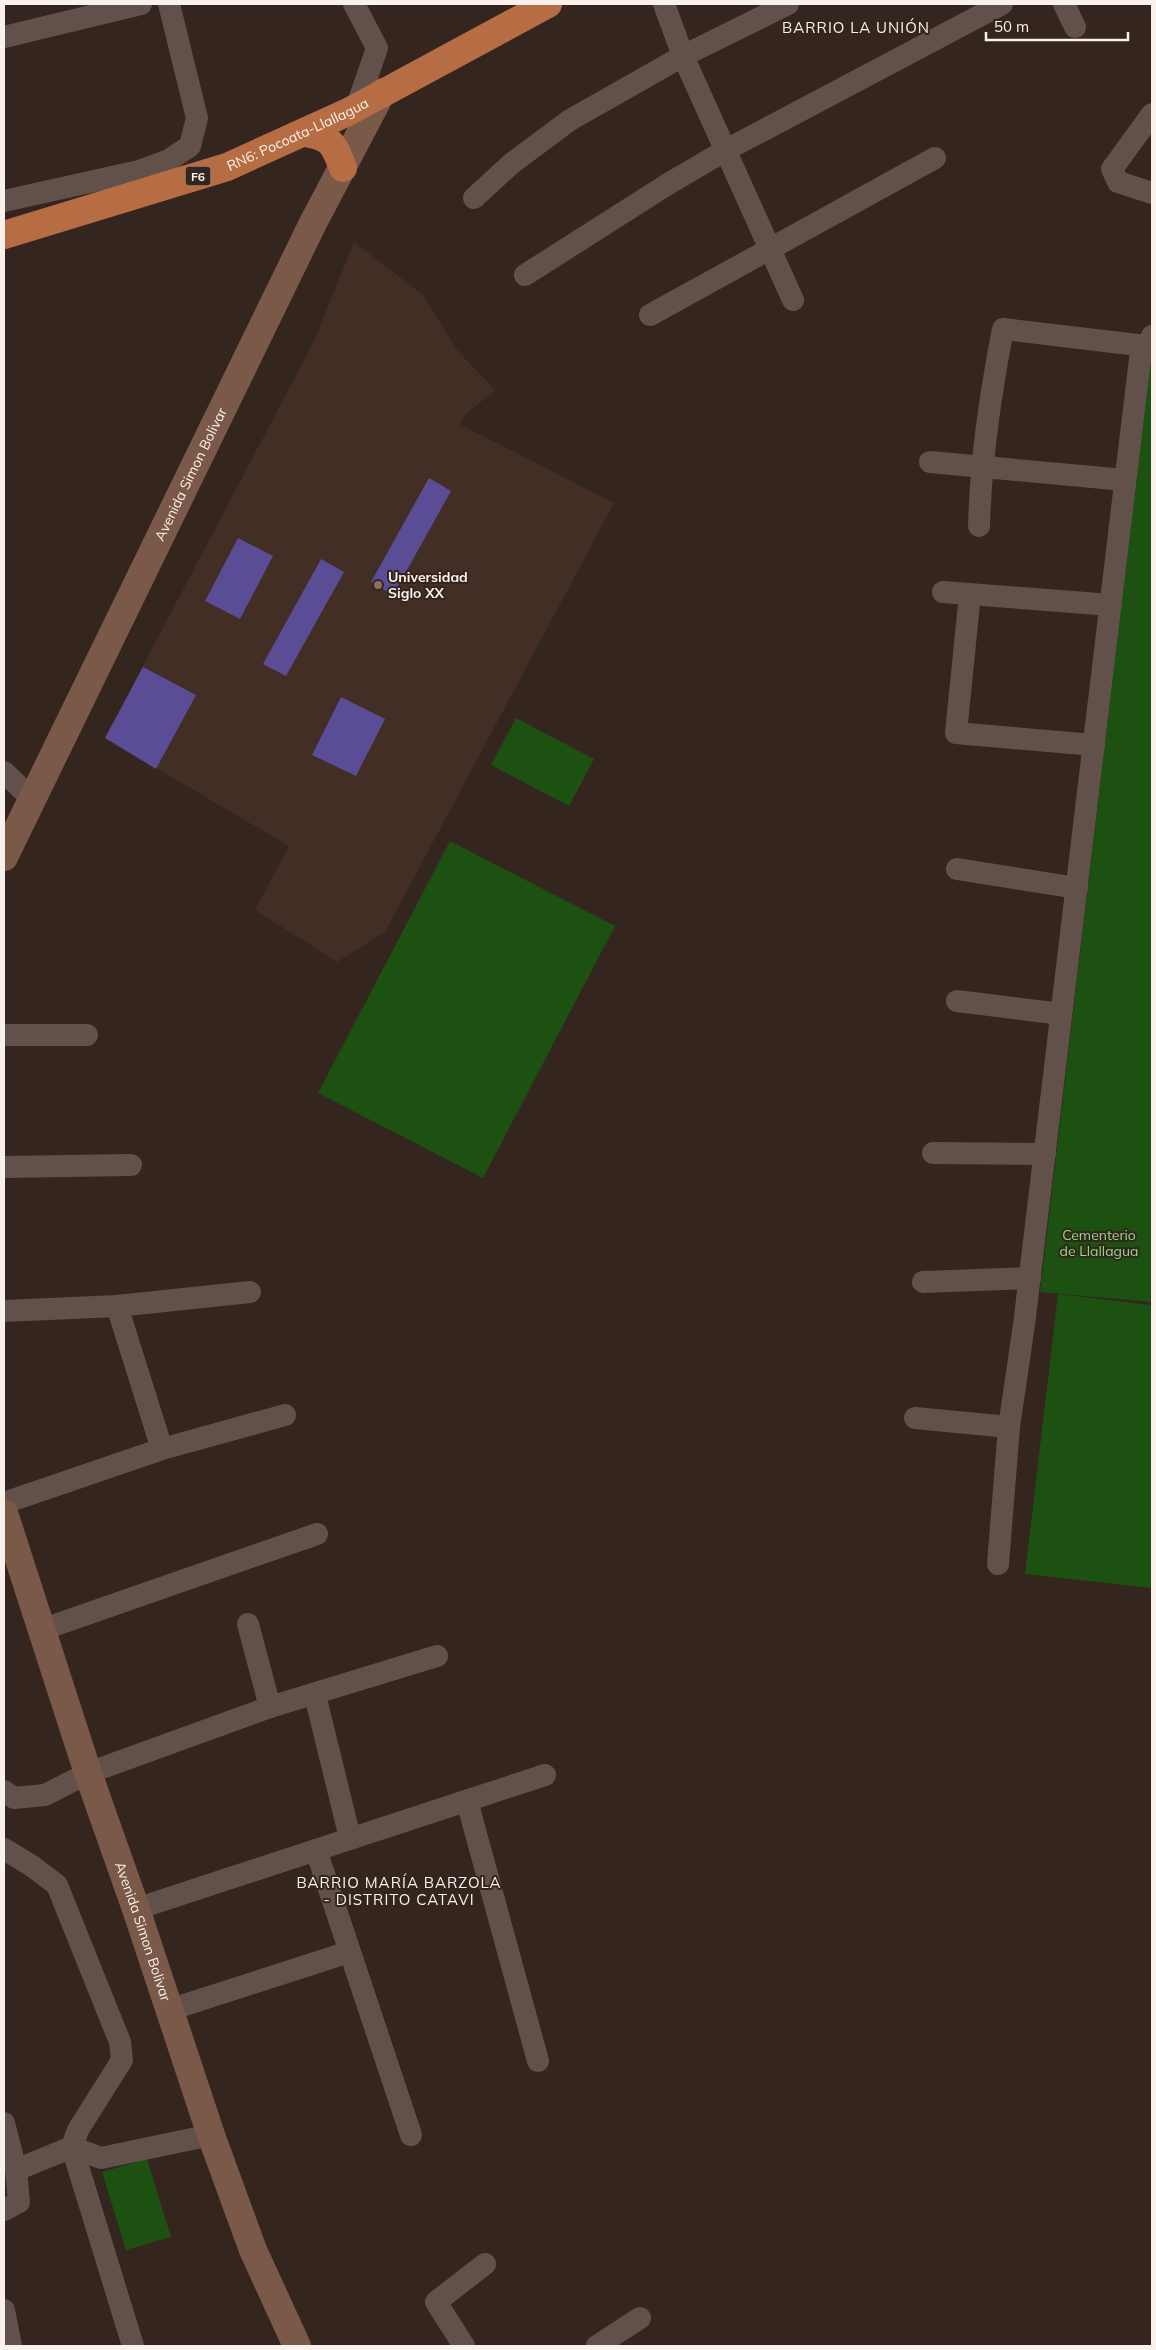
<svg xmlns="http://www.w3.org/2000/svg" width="1156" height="2350" viewBox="0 0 1156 2350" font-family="Mulish,sans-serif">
<rect width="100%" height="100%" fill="#34251e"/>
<!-- built -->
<polygon fill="#432e25" points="354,242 423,295 457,350 495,390 466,414 460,424 614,503 385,932 337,962 255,910 289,846 105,738 314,341"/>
<!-- green -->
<g fill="#1c5112">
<polygon points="1152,359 1152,1302 1040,1292 1150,362"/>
<polygon points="516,718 594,759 569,806 491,765"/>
<polygon points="450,841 615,926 483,1178 318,1093"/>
<polygon points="1058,1294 1152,1305 1152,1588 1025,1574"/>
<polygon points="147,2159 171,2237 126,2250 102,2172"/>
</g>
<!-- building -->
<g fill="#5a4d95">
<polygon points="429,478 451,491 393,595 371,582"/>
<polygon points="238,538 273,556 240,619 205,601"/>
<polygon points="321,559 344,572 286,676 263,664"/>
<polygon points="143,667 196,695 156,769 105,738"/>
<polygon points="341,697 385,719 356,776 312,755"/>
</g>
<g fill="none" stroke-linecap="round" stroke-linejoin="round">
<!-- street -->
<g stroke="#62514a" stroke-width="22">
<polyline points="354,4 377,48 357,106"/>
<polyline points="664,4 683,56 793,300"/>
<polyline points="1064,4 1075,27"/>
<polyline points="4,37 141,4"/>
<polyline points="1152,114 1112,169 1118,182 1152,193"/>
<polyline points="474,198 511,164 570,120 683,56 788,4"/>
<polyline points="4,201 139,171 169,160 190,146 197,118 169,4"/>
<polyline points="525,275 668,184 726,150 1002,4"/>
<polyline points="650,315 935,158"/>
<polyline points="930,462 1125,480"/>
<path d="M979 526C981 457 990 396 1003 329L1146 346"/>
<polyline points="943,592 1111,605"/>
<polyline points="970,594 956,733 1094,745"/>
<polyline points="4,772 32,799"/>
<polyline points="957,869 1077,888"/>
<polyline points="957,1001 1061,1014"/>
<polyline points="4,1035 87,1035"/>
<polyline points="933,1153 1045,1154"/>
<polyline points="4,1167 131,1165"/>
<polyline points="923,1282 1030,1278"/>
<polyline points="117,1306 162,1449"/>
<polyline points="4,1311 117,1306 250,1292"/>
<polyline points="915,1418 1009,1427"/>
<polyline points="4,1503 162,1449 285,1415"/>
<polyline points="998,1564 1009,1427 1024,1325 1140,359 1152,336"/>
<polyline points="248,1624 270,1707"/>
<polyline points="41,1630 317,1534"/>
<polyline points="315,1695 350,1838"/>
<polyline points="4,1791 14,1798 45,1795 88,1773 270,1707 437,1656"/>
<polyline points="467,1801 538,2061"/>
<polyline points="4,1849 32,1866 57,1885 120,2042 122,2060 78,2130 72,2147 133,2346"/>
<polyline points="316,1850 411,2135"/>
<polyline points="136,1909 545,1775"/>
<polyline points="169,2010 349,1952"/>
<polyline points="4,2123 16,2170 19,2202 4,2210"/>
<polyline points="16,2170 72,2147 101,2158 211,2135"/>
<polyline points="4,2310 11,2346"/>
<polyline points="464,2346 436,2302 485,2264"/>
<polyline points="597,2346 640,2318"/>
</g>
<!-- secondary -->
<g stroke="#7b5948" stroke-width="28">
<path id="s1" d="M4 857 313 223 382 92"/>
<path id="s2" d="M4 1513 88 1773 136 1909 211 2135 253 2250 297 2346"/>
</g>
<!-- highway -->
<g stroke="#b66d44" stroke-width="28">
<path d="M305 133C331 137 334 144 343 168"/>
<path id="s3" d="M4 235 227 167 348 112 548 4"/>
</g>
</g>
<!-- markers -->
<circle fill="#8d6e63" stroke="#34251e" stroke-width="2" cx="378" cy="585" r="5"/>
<g text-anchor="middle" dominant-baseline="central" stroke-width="4" stroke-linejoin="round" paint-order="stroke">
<!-- shield labels -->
<rect fill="#34251e" stroke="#bfb4ae" stroke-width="1" x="185.5" y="166.5" width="25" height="19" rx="4"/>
<g font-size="12" font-weight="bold" fill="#fbf1ec">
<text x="198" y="176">F6</text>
</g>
<!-- street labels -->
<g font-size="14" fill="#fbf1ec" stroke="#34251e">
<text stroke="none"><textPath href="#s3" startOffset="311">RN6: Pocoata-Llallagua</textPath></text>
<text stroke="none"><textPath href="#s1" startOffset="426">Avenida Simon Bolivar</textPath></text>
<text stroke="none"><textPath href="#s2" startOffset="441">Avenida Simon Bolivar</textPath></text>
</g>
<!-- poi labels -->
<g font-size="14" font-weight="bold" fill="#fbf1ec" stroke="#34251e" text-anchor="start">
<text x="388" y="577">Universidad<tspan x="388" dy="16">Siglo XX</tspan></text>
</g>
<!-- park labels -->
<g font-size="14" fill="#90dc82" stroke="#34251e">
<text x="1099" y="1235">Cementerio<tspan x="1099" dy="16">de Llallagua</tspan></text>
</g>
<!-- neighbourhood labels -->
<g font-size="15" letter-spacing="1" fill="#fbf1ec" stroke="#34251e">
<text x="856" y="27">BARRIO LA UNIÓN</text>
<text x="399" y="1882">BARRIO MARÍA BARZOLA<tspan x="399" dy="17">- DISTRITO CATAVI</tspan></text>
</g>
</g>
<!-- border -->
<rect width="1156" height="2350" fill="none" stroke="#fbf1ec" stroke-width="10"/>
<!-- scale -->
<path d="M986 32v8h142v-8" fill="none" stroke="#fbf1ec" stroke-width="2.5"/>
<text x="994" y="32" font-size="15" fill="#fbf1ec" stroke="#34251e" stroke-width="4" paint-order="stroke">50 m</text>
</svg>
